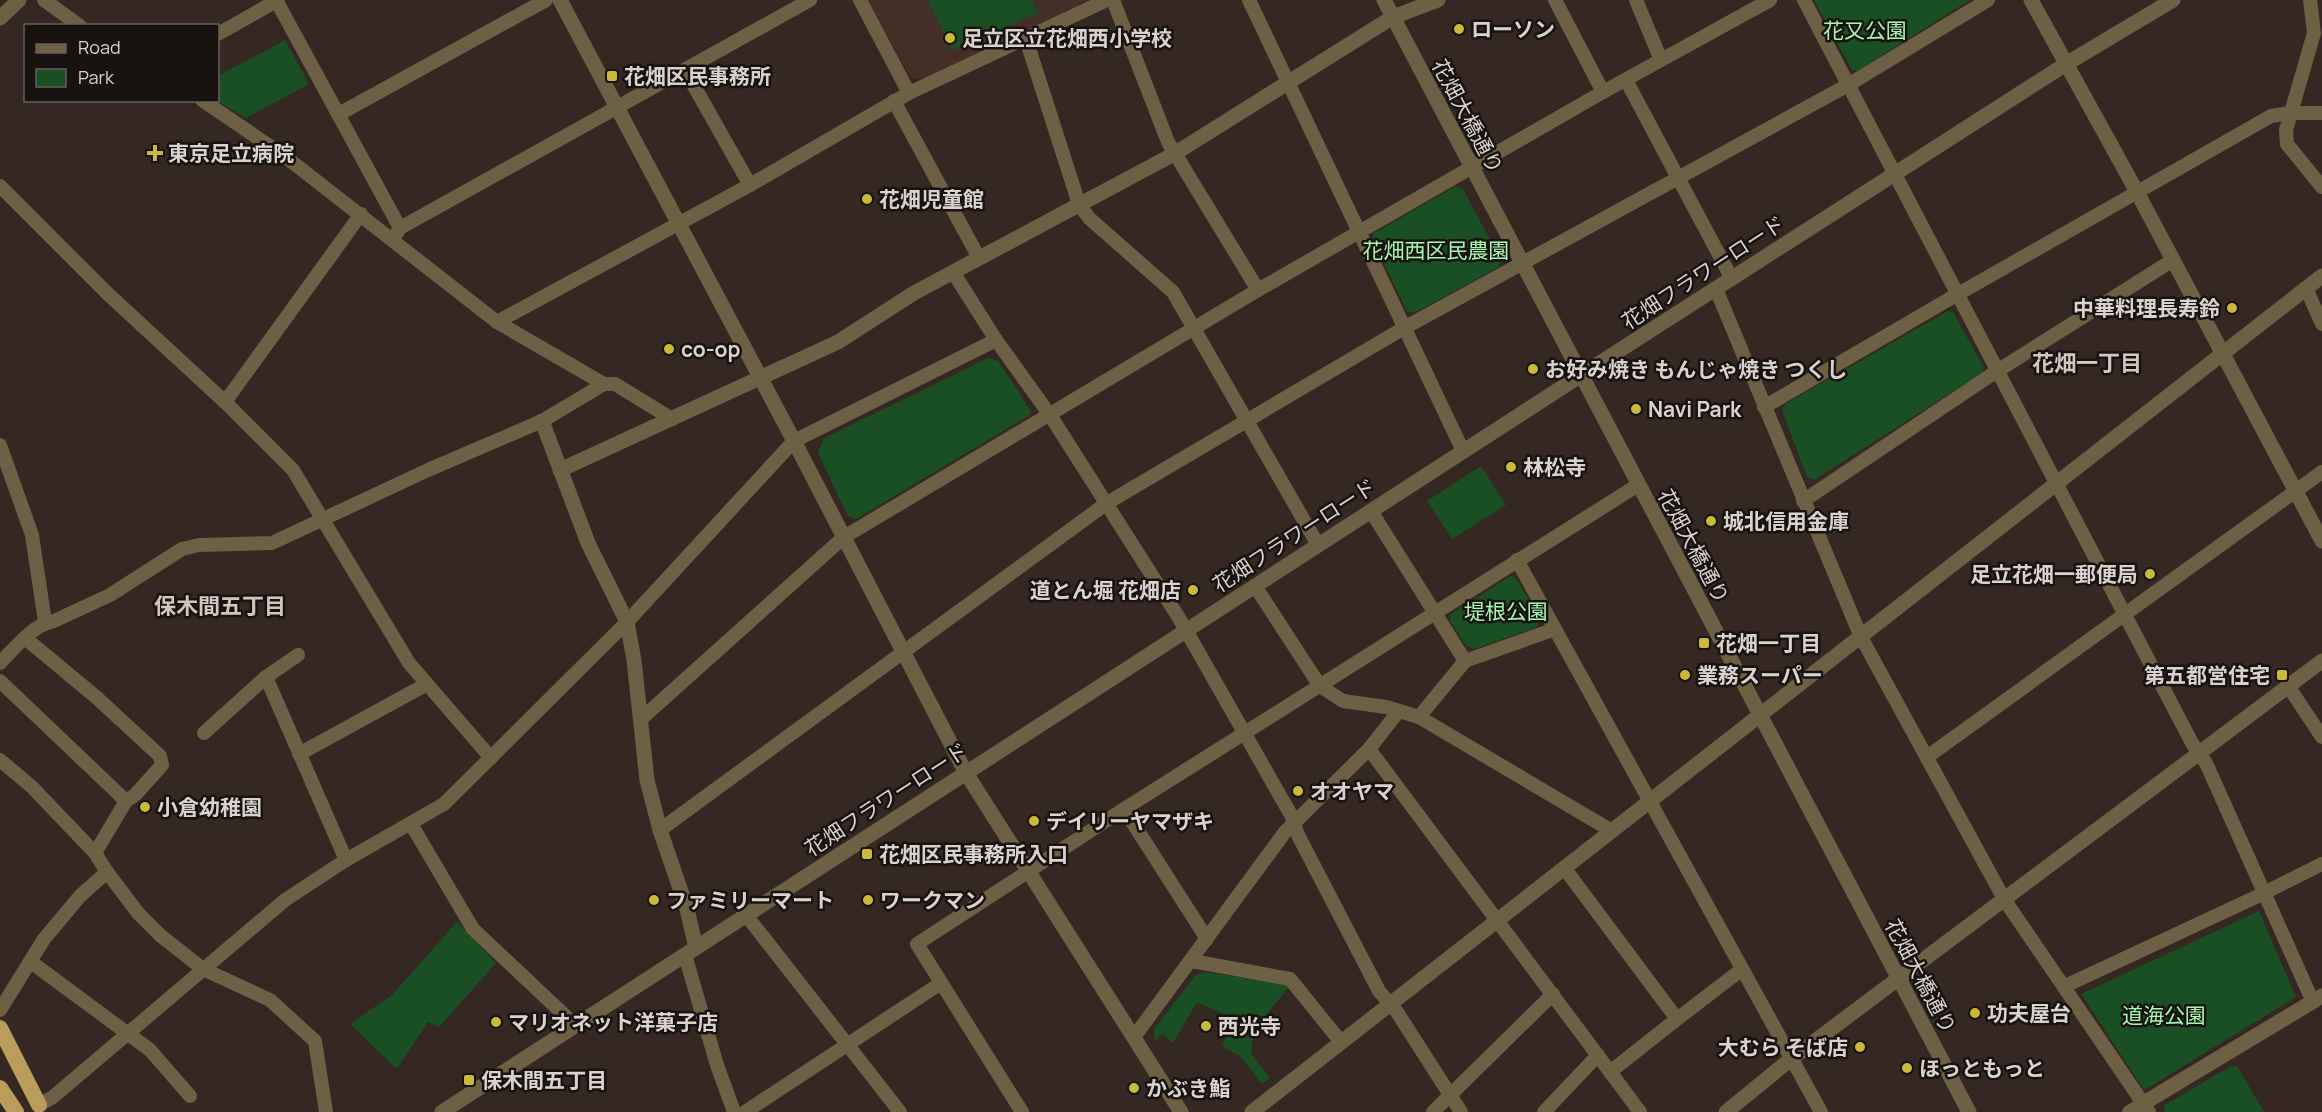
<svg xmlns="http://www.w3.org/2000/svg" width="2322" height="1112" viewBox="0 0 2322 1112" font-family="Manrope,'Noto Sans JP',sans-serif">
<rect width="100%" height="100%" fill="#352823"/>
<!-- built -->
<polygon fill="#432f28" points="868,0 1089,0 932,76 917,79 910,77"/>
<!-- green -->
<g fill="#1a4e23">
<polygon points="928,0 1032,0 1038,13 953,51"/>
<polygon points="1814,0 1970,0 1857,71 1852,70"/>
<polygon points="285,40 309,84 246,118 217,101 218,76"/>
<polygon points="1456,186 1463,189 1500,259 1499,267 1414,313 1407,311 1372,239 1374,233"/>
<polygon points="1948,311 1953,312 1984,368 1982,373 1814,480 1807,477 1782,410 1785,404"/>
<polygon points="988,358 998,361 1031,411 1028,416 856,519 848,516 818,453 823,439"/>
<polygon points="1481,466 1506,505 1452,539 1427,501"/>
<polygon points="1511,576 1516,578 1540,619 1537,627 1474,649 1466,646 1450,621 1451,614"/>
<polygon points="2259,911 2296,997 2144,1090 2081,994"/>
<polygon points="457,922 496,963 439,1027 428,1022 397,1069 350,1024 392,995"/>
<polygon points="1205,972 1285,984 1288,988 1254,1030 1251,1054 1270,1078 1262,1084 1240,1056 1222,1046 1234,1019 1197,1002 1173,1043 1162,1034 1155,1041 1154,1029 1195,976"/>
<polygon points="2231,1066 2237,1066 2264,1112 2164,1112 2165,1105"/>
</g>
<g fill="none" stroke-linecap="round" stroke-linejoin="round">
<!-- minor -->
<g stroke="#6d6045" stroke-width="14">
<polyline points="44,0 80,26"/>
<polyline points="276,0 400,228"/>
<polyline points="860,0 909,93"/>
<polyline points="1113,0 1168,142 1258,290"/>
<polyline points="1249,0 1463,451"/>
<polyline points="1555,0 1603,92"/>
<polyline points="1636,0 1661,60"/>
<polyline points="1804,0 2125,615 2192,743 2206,763 2313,1002"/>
<polyline points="2310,0 2314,33 2286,130 2287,144 2322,187"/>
<polyline points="218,34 278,0"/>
<polyline points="1026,39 1079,204 1089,218 1173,292 1318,545"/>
<polyline points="685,70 750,185"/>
<polyline points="1626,80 1732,279"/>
<polyline points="202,100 287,158 497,322 604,384 615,384 672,419"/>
<polyline points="894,101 979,258"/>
<polyline points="339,114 546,0"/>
<polyline points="0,186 108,294 225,402 293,470 409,663 491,758"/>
<polyline points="393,239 400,228 810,0"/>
<polyline points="953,272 996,340 1050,415 1179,618 1291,815 1298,835 1379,991 1397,1012 1461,1112"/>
<polyline points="2306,288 2322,324"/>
<polyline points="1716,289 1861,637 2004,899 2149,1112"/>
<polyline points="497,322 750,185 909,93 1107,0"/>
<polyline points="225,402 361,214"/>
<polyline points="1764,407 1951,298 2271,116 2290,113 2322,113"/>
<polyline points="0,445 32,535 45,622"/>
<polyline points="1803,501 1991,375 2173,260"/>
<polyline points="1371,511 1465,661"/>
<polyline points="1517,560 1821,1112"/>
<polyline points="1255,586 1320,686 1343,701 1386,707 1419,717 1612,831"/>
<polyline points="25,638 96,697 160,756 162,765 135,795 126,801"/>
<path d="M0 663C15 648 32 625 54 621L110 595 182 549 199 545 272 543 428 470 542 421 604 384"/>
<polyline points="266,677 346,860"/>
<polyline points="0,681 126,801 95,853"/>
<polyline points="2288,686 2322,737"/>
<polyline points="1419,717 1465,661 1555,629"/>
<polyline points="641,719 844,537 1258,290 1603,92 1770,0"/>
<polyline points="204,733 266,677 298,655"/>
<polyline points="1369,749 1640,1112"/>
<polyline points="299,754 427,684"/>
<polyline points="1927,757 2322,472"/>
<polyline points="0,760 32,787 95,853 107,872 138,913 161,936 203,969 270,1000 315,1041 326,1112"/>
<polyline points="1124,809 1207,939"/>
<polyline points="411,824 473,929 576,1026"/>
<polyline points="660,830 1107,503 1404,328 1848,85 1988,0"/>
<polyline points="1565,869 1677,1019 1610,1072"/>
<polyline points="746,915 900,1112"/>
<polyline points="685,955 717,1065 734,1112"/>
<polyline points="1192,961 1290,979 1341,1042"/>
<polyline points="31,962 150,1050 190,1096"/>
<polyline points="2065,986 2256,897 2322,864"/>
<polyline points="0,1010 44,939 80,896 107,872"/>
<polyline points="1677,1019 1741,970"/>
<polyline points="1134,1037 1285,832 1369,749 1398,712"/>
<polyline points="39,1105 53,1097 285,900 346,860 444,804 627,622 794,441 996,340"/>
<polyline points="745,1112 941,983"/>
<polyline points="1022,1112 917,944 1124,809 1638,485"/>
<polyline points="1433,1112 1553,994"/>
<polyline points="1544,1112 1598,1055"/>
<polyline points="2129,1112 2144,1103"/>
</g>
<!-- tertiary -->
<g stroke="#6d6045" stroke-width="15">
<polyline points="560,0 794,441 966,773 1181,1112"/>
<polyline points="1384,0 1969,1112"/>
<polyline points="2031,0 2137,192 2322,541"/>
<polyline points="0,18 19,0"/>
<polyline points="542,421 588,543 627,622 634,660 647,780 660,830 687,909 696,948"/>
<polyline points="560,470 838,342 914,293 1174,154 1393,17 1438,0"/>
<polyline points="2144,1103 2322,996"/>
<polyline points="442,1112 1606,359 2066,64 2173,0"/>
<polyline points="1252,1112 2322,276"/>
<polyline points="1726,1112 1791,1059 2322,661"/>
</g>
<!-- trunk -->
<g stroke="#ba9c5d" stroke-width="16">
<polyline points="0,1028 39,1105"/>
<polyline points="0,1088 16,1112"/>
</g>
</g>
<!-- markers -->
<g fill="#caba3a" stroke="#181210" stroke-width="2">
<circle cx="1459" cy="29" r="6"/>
<circle cx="950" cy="38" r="6"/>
<rect x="606" y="70" width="12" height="12" rx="3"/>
<path d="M152 144h6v6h6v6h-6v6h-6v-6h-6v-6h6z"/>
<circle cx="867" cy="199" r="6"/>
<circle cx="2232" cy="308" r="6"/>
<circle cx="669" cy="349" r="6"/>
<circle cx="1533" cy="369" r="6"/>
<circle cx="1636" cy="409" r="6"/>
<circle cx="1511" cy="467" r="6"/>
<circle cx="1711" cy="521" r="6"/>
<circle cx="2150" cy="574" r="6"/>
<circle cx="1193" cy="590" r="6"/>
<rect x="1698" y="637" width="12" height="12" rx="3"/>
<circle cx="1685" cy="675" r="6"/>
<rect x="2276" y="669" width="12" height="12" rx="3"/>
<circle cx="1298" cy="791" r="6"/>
<circle cx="145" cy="807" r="6"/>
<circle cx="1034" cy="821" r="6"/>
<rect x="861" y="848" width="12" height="12" rx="3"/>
<circle cx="654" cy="900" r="6"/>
<circle cx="868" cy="900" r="6"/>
<circle cx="1975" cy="1013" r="6"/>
<circle cx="496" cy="1022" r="6"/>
<circle cx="1206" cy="1026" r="6"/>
<circle cx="1860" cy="1047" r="6"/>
<circle cx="1907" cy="1068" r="6"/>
<rect x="463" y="1074" width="12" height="12" rx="3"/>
<circle cx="1134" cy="1088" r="6"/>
</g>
<g text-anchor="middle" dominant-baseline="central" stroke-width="5" stroke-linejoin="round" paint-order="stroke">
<!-- poi labels -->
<g font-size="21" font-weight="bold" fill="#dad2ce" stroke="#181210" text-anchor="start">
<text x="1471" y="29">ローソン</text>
<text x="962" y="38">足立区立花畑西小学校</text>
<text x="624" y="76">花畑区民事務所</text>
<text x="168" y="153">東京足立病院</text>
<text x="879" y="199">花畑児童館</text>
<text x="2220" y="308" text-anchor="end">中華料理長寿鈴</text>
<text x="681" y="349">co-op</text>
<text x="1545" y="369">お好み焼き もんじゃ焼き つくし</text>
<text x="1648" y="409">Navi Park</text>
<text x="1523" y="467">林松寺</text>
<text x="1723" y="521">城北信用金庫</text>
<text x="2138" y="574" text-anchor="end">足立花畑一郵便局</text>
<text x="1181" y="590" text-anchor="end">道とん堀 花畑店</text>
<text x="1716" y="643">花畑一丁目</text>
<text x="1697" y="675">業務スーパー</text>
<text x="2270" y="675" text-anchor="end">第五都営住宅</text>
<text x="1310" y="791">オオヤマ</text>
<text x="157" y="807">小倉幼稚園</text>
<text x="1046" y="821">デイリーヤマザキ</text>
<text x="879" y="854">花畑区民事務所入口</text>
<text x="666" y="900">ファミリーマート</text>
<text x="880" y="900">ワークマン</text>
<text x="1987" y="1013">功夫屋台</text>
<text x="508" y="1022">マリオネット洋菓子店</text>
<text x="1218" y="1026">西光寺</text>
<text x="1848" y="1047" text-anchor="end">大むら そば店</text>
<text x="1919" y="1068">ほっともっと</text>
<text x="481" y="1080">保木間五丁目</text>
<text x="1146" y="1088">かぶき鮨</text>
</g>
<!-- park labels -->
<g font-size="21" fill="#a7f8af" stroke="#181210">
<text x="1865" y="30">花又公園</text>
<text x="1436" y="250">花畑西区民農園</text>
<text x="1506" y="611">堤根公園</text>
<text x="2164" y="1015">道海公園</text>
</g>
<!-- street labels -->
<g font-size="21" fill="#dad2ce" stroke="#181210">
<text transform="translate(1468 116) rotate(62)">花畑大橋通り</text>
<text transform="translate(1703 272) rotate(-33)">花畑フラワーロード</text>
<text transform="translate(1294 535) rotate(-33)">花畑フラワーロード</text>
<text transform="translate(1694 546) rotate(62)">花畑大橋通り</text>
<text transform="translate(886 799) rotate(-33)">花畑フラワーロード</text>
<text transform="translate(1921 976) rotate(62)">花畑大橋通り</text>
</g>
<!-- neighbourhood labels -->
<g font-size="22" font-weight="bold" fill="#d6c5bf" stroke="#181210">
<text x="2087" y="363">花畑一丁目</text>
<text x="220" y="606">保木間五丁目</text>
</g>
</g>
<!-- legend -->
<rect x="24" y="24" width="195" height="78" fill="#181210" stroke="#665f5c" stroke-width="1.5"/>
<rect x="36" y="44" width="30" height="9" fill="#6d6045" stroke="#665f5c" stroke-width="1.5"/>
<text x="78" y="54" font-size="18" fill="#dad2ce">Road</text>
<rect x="36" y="69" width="30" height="18" fill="#1a4e23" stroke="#665f5c" stroke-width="1.5"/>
<text x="78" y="84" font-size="18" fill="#dad2ce">Park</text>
</svg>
